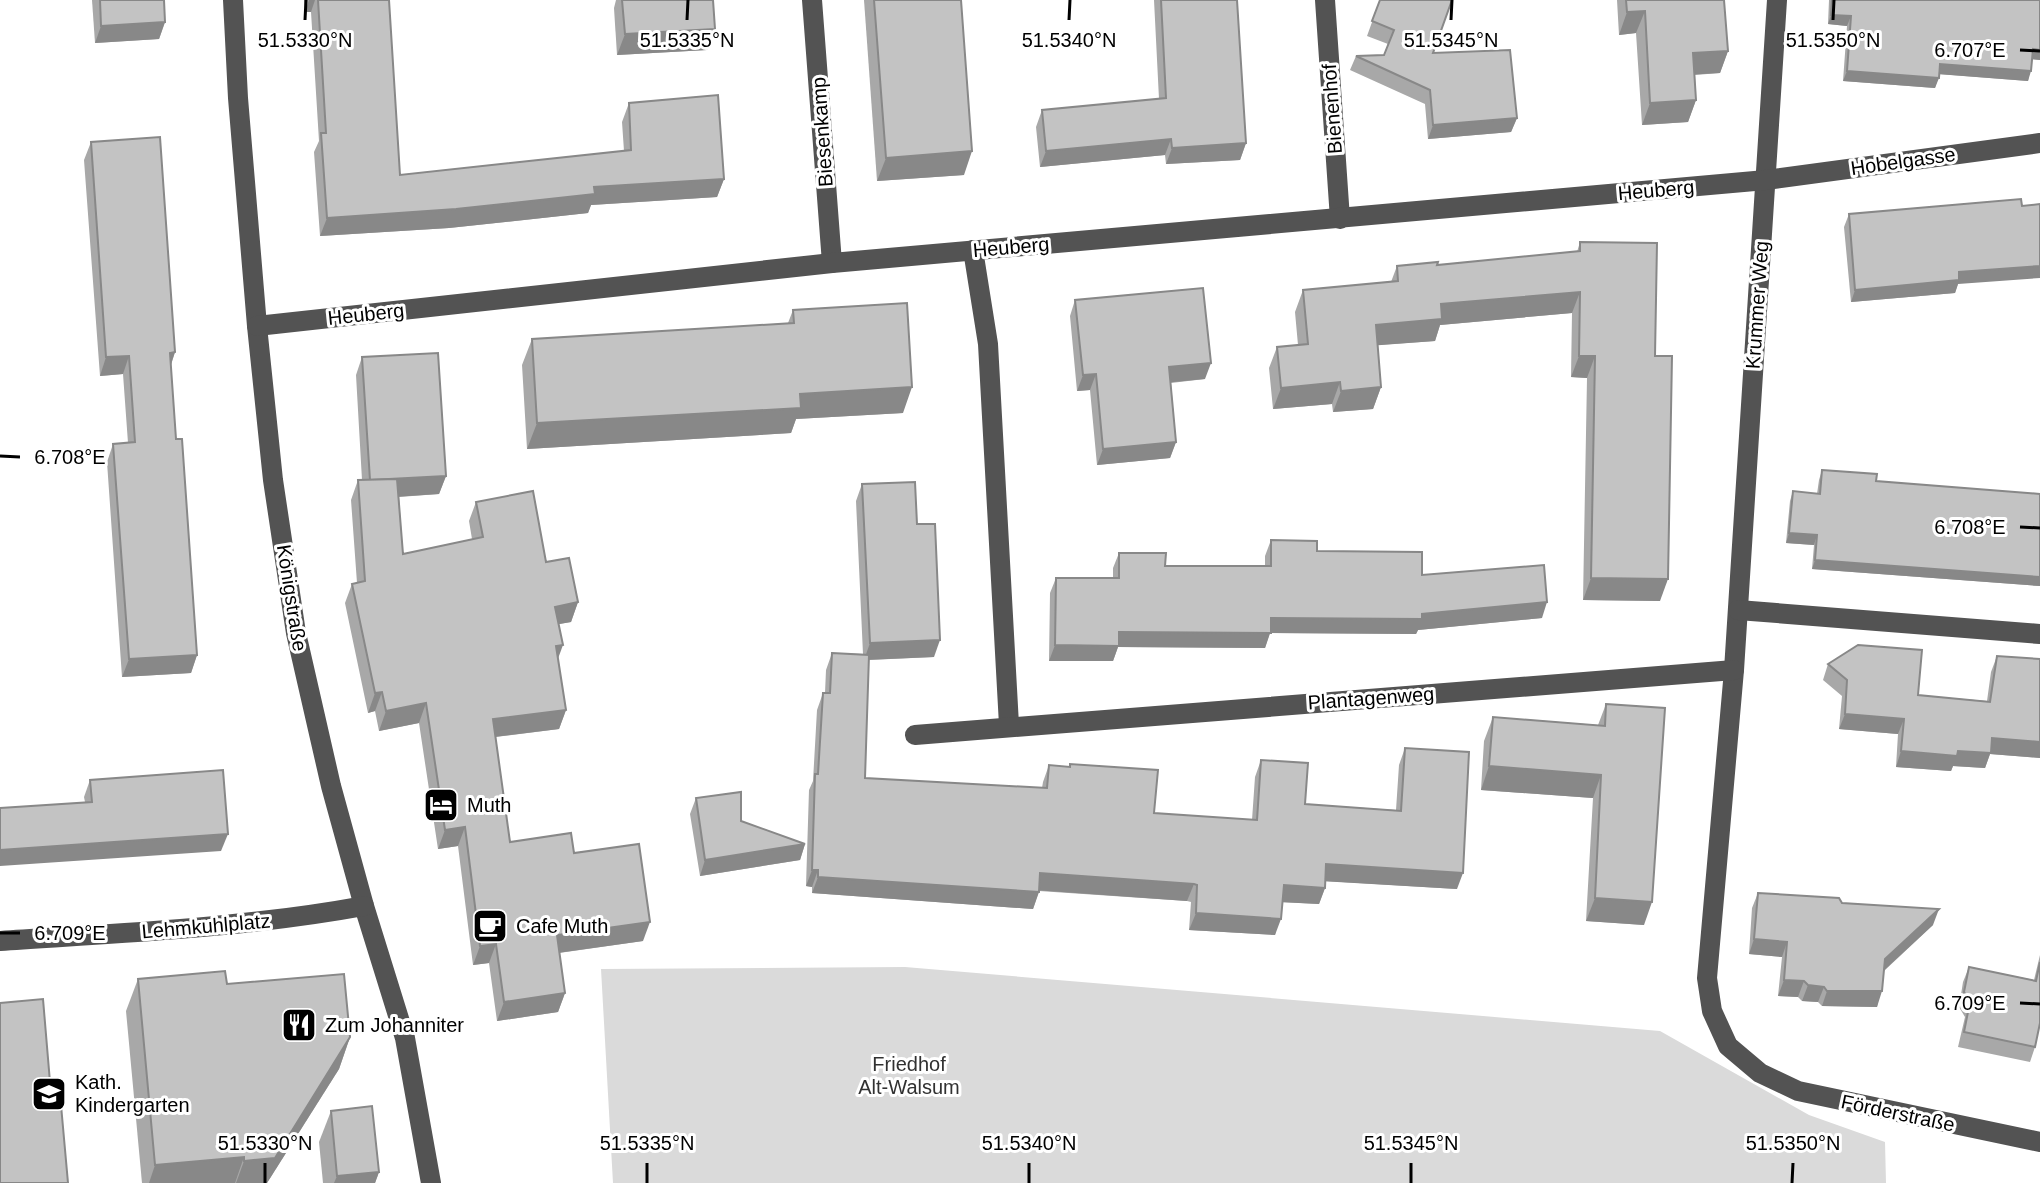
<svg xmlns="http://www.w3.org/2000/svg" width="2040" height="1183" viewBox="0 0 2040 1183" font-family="Helvetica,sans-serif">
<rect width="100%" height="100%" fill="#fff"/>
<!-- green -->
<polygon fill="#dadada" points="905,967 1660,1031 1809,1115 1885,1142 1886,1183 613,1183 601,969"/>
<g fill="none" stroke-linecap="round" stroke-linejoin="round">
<!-- minor -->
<g stroke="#535353" stroke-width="20">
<polyline points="233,0 238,98 257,326 273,480 296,633 331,786 364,906 405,1038 431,1183"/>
<polyline points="812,0 832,263"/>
<polyline points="1325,0 1340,219"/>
<polyline points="1777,0 1734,670 1707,978 1712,1011 1728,1046 1760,1073 1798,1091 2040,1142"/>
<polyline points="973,250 988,344 1009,725"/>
<polyline points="257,326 832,263 1766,180 2040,143"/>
<polyline points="1738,610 2040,634"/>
<polyline points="915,735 1734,670"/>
<path d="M0 941C122 933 244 928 364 906"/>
</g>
</g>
<!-- wall -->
<g fill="#a8a8a8">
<polygon points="92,0 164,0 165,22 159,39 95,43"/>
<polygon points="304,0 389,0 400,175 624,151 622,122 629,103 724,179 717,197 591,205 588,213 449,228 320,236 314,152 319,141 311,12 305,12"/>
<polygon points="616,0 713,0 715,29 707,50 617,55 614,8"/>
<polygon points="864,0 961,0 964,175 877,181"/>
<polygon points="1154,0 1237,0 1246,143 1240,160 1166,164 1165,155 1040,167 1036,127 1042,110 1159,99"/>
<polygon points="1380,0 1433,53 1517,118 1511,132 1428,139 1425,104 1350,70 1356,56 1384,55 1388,44 1367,36"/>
<polygon points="1617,0 1724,0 1728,51 1720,73 1695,75 1696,100 1688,122 1642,125 1636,33 1619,35"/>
<polygon points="1829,0 2040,0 2040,60 2032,59 2028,81 1939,74 1935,88 1843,81 1847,26 1828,24"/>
<polygon points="91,142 175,352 171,365 176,439 197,655 191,673 122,677 107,462 113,444 128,443 123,374 100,376 84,160"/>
<polygon points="1849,214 1958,284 1955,293 1851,302 1844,227"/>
<polygon points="1580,242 1655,356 1660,601 1583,600 1587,378 1571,377 1572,313 1440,325 1435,341 1378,345 1381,387 1373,409 1333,412 1332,404 1273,409 1269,368 1277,347 1298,345 1295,312 1303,290 1391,282 1397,266 1437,265 1577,252"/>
<polygon points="1075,300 1205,379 1171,383 1176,442 1170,458 1097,465 1090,390 1077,391 1070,316"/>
<polygon points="793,310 903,413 796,419 791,433 527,449 522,365 532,339 788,323"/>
<polygon points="362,357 446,476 439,494 399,497 403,554 472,539 469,521 476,502 546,562 578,602 571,622 559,624 558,658 566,710 559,729 495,737 510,842 574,853 643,941 559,953 565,993 558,1012 497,1021 489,963 473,965 458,846 438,849 419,723 379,731 375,711 368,713 345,603 352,584 357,583 351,500 358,480 362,480 356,375"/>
<polygon points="1822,470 1876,481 2040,494 2040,586 1812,569 1814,545 1786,543 1790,501 1793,491 1817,494 1819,480"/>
<polygon points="862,484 917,524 934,657 869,660 865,778 1042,788 1043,782 1049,765 1069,767 1070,764 1154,813 1252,820 1255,777 1261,760 1305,804 1396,810 1399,765 1405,748 1457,889 1325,881 1325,888 1319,904 1282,902 1275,935 1189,930 1191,902 1187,901 1039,891 1033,909 812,893 812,887 806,886 809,790 813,781 817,710 823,693 825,693 826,670 832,653 863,654 856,501"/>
<polygon points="1271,540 1422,575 1542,618 1418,630 1416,634 1270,633 1265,648 1118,647 1113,661 1049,661 1050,593 1056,578 1113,578 1113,568 1119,553 1165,566 1265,566 1265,556"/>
<polygon points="1997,656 2040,659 2040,758 1990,754 1985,768 1953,766 1951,771 1896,767 1898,734 1839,729 1842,696 1823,680 1828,664 1918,695 1987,701 1991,672"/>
<polygon points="1606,704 1644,925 1586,921 1593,798 1481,790 1484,741 1493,717 1598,725"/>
<polygon points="90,780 221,851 85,802 84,797"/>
<polygon points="696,798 741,821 805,844 800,860 700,876 690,814"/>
<polygon points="1758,893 1933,925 1884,971 1877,1007 1822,1006 1818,1002 1802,1001 1798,997 1778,996 1782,957 1749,954 1752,908"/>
<polygon points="2040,955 2040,1023 2035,1047 2030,1062 1958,1047 1965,1017 1959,1007 1963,982 1969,967 2034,980"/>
<polygon points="138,979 227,984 350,1037 339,1069 267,1183 142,1183 126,1011"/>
<polygon points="331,1111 379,1172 375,1183 323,1183 319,1142"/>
</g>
<!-- shaded-wall -->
<g fill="#888">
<polygon points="309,0 315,0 311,12 305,12"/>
<polygon points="1645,11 1636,33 1619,35 1627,12"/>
<polygon points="1831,15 1851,16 1847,26 1828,24"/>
<polygon points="165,22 159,39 95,43 101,26"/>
<polygon points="715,29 707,50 617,55 625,34"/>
<polygon points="2033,49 2040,50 2040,60 2030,59"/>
<polygon points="1728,51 1720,73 1685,75 1693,53"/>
<polygon points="1940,64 2031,71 2028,81 1937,74"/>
<polygon points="1847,71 1939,78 1935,88 1843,81"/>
<polygon points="1696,100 1688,122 1642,125 1650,103"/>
<polygon points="1517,118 1511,132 1428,139 1433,125"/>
<polygon points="1171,139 1165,155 1040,167 1046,151"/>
<polygon points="1246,143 1240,160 1166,164 1172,148"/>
<polygon points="972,151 964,175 877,181 886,158"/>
<polygon points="724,179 717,197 591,205 588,213 449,228 320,236 327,218 594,187"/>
<polygon points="2040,266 2040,278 1958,284 1955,293 1851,302 1855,290 1959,272"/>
<polygon points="1580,292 1572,313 1440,325 1435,341 1368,346 1376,325 1441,304"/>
<polygon points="175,352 169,370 170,353"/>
<polygon points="129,356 123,374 100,376 106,357"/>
<polygon points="1579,356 1595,356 1587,378 1571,377"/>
<polygon points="1211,363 1205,379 1163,383 1169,367"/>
<polygon points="1096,374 1090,390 1077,391 1083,375"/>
<polygon points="1340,382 1332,404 1273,409 1281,388"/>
<polygon points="912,387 903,413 796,419 791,433 527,449 537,423 800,394"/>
<polygon points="1381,387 1373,409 1333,412 1341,391"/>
<polygon points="1176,442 1170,458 1097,465 1103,449"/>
<polygon points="446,476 439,494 363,499 370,481"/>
<polygon points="1789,533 1817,535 1814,545 1786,543"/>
<polygon points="1815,560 2040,577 2040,586 1812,569"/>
<polygon points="1591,578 1668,579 1660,601 1583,600"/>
<polygon points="578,602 571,622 548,626 555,607"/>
<polygon points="1547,602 1542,618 1418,630 1416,634 1270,633 1265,648 1118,647 1113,661 1049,661 1055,645 1119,632 1271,618 1422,614"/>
<polygon points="940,640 934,657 864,660 870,643"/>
<polygon points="563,645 556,664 556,646"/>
<polygon points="197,655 191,673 122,677 129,659"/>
<polygon points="382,692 375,711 368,713 375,693"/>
<polygon points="426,703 419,723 379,731 386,711"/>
<polygon points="566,710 559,729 486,738 493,719"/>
<polygon points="1845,714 1904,719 1898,734 1839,729"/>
<polygon points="1992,738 2040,742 2040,758 1990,754 1985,768 1953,766 1951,771 1896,767 1901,751 1958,751"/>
<polygon points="1489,766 1601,775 1593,798 1481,790"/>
<polygon points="465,827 458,846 438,849 445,830"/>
<polygon points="228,834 221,851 0,866 0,850"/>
<polygon points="805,844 800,860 700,876 705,860"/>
<polygon points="1326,864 1463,873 1457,889 1320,881"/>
<polygon points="812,870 818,870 812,887 806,886"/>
<polygon points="1040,873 1194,884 1187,901 1034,890"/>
<polygon points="818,877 1039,892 1033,909 812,893"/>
<polygon points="1284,885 1325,888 1319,904 1278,902"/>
<polygon points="1595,898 1652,902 1644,925 1586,921"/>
<polygon points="1939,909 1933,925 1879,975 1885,959"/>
<polygon points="1196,913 1281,919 1275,935 1189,930"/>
<polygon points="650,922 643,941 550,954 557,935"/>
<polygon points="1754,939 1787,942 1782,957 1749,954"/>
<polygon points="496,944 489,963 473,965 480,946"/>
<polygon points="1784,980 1804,981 1798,997 1778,996"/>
<polygon points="1808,985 1824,987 1818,1002 1802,1001"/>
<polygon points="1827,991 1882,991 1877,1007 1822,1006"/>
<polygon points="565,993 558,1012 497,1021 504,1002"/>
<polygon points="350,1037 339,1069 267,1183 236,1183 244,1161"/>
<polygon points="244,1157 235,1183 149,1183 155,1165"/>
<polygon points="379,1172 375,1183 334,1183 337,1176"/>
</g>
<!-- building -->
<g fill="#c3c3c3" stroke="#888" stroke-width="2">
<polygon points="100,0 164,0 165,22 101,26"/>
<polygon points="318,0 389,0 400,175 631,150 629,103 718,95 724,179 594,187 595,194 456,209 327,218 321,133 326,133"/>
<polygon points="622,0 713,0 715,29 625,34"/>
<polygon points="874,0 961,0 972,151 886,158"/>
<polygon points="1161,0 1237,0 1246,143 1172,148 1171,139 1046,151 1042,110 1166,98"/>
<polygon points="1380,0 1452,0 1433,53 1510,50 1517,118 1433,125 1430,90 1356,56 1384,55 1394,30 1372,21"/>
<polygon points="1626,0 1724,0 1728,51 1693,53 1696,100 1650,103 1645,11 1627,12"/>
<polygon points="1832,0 2040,0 2040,50 2033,49 2031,71 1940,64 1939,78 1847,71 1851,16 1831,15"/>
<polygon points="160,137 175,352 170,353 176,439 182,439 197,655 129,659 113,444 135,442 129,356 106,357 91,142"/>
<polygon points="2021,199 2022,206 2040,204 2040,266 1959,272 1959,280 1855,290 1849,214"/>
<polygon points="1580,242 1657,243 1655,356 1672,356 1668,579 1591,578 1595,356 1579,356 1580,292 1441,304 1442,319 1376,325 1381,387 1341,391 1340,382 1281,388 1277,347 1308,344 1303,290 1398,281 1397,266 1438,262 1437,265 1580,251"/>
<polygon points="1203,288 1211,363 1169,367 1176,442 1103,449 1096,374 1083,375 1075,300"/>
<polygon points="907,303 912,387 800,394 801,408 537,423 532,339 794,323 793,310"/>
<polygon points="438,353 446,476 370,480 362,357"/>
<polygon points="1822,470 1877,474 1876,481 2040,494 2040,577 1815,560 1817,535 1789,533 1793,491 1820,494"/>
<polygon points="397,479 403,554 483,537 476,502 533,491 546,562 569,558 578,602 555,607 563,645 556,646 566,710 493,719 510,842 571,833 574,853 639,844 650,922 557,935 565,993 504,1002 496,944 480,946 465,827 445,830 426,703 386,711 382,692 375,693 352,584 365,581 358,480"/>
<polygon points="915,482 917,524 935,524 940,640 870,643 862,484"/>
<polygon points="1271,540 1317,541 1317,551 1422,552 1422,575 1544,565 1547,602 1422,614 1422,619 1271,618 1271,633 1119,632 1119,646 1055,645 1056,578 1119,578 1119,553 1166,553 1165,566 1271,566"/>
<polygon points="1858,645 1922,650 1918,695 1990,702 1997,656 2040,659 2040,742 1992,738 1991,753 1958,751 1957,756 1901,751 1904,719 1845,714 1847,680 1828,664"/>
<polygon points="832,653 869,655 865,778 1047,788 1049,765 1070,767 1070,764 1158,770 1154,813 1257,820 1261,760 1308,763 1305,804 1401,811 1405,748 1469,752 1463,873 1326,864 1325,888 1284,885 1281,919 1196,913 1197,885 1194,884 1040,873 1039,892 818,877 818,870 812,870 815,774 818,774 823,693 830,693"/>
<polygon points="1606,704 1665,708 1652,902 1595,898 1601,775 1489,766 1493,717 1605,726"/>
<polygon points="223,770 228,834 0,850 0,808 92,802 90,780"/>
<polygon points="741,792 741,821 805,844 705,860 696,798"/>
<polygon points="1758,893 1839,898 1842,903 1939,909 1885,959 1882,991 1827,991 1824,987 1808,985 1804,981 1784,980 1787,942 1754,939"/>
<polygon points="2040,962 2040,1023 2035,1047 1964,1032 1970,1002 1964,992 1969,967 2036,981"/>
<polygon points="225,971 227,984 344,974 350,1037 275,1158 244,1161 244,1157 155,1165 138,979"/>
<polygon points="43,999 52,1106 61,1105 68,1183 0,1183 0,1003"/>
<polygon points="372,1106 379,1172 337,1176 331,1111"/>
</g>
<!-- ticks -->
<path fill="none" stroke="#000" stroke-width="3" d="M305 20 306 0M687 20 688 0M1069 20 1070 0M1451 20 1452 0M1833 20 1834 0M2020 50 2040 51M0 456 20 457M2020 527 2040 528M0 933H20M2020 1003 2040 1004M265 1183V1163M647 1183V1163M1029 1183V1163M1411 1183V1163M1792 1183 1793 1163"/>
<!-- icons -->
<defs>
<g id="hotel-square" transform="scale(1.8)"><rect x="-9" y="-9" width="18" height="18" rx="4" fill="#000" stroke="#fff"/><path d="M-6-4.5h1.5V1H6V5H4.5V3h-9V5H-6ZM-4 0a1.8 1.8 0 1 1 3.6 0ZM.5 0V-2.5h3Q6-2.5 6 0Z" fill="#fff"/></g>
<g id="cafe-square" transform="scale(1.8)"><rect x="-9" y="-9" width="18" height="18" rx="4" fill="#000" stroke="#fff"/><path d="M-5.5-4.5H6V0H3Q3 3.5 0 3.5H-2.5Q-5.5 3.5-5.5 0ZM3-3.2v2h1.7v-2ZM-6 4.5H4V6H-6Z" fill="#fff"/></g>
<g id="restaurant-square" transform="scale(1.8)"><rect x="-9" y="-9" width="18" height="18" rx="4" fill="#000" stroke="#fff"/><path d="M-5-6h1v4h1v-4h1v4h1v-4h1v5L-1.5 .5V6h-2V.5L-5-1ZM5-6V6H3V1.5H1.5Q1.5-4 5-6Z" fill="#fff"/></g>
<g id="school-square" transform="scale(1.8)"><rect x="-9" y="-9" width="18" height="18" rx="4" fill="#000" stroke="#fff"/><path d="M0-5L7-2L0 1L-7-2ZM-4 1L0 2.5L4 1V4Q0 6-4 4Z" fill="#fff"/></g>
</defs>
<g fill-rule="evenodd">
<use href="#hotel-square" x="441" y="805"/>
<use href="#cafe-square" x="490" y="926"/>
<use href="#restaurant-square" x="299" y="1025"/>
<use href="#school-square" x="49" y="1094"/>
</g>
<g text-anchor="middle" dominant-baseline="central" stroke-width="6" stroke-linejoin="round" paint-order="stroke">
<!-- street labels -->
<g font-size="20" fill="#000" stroke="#fff">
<text transform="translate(1332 109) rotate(-94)">Bienenhof</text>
<text transform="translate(822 132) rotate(-94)">Biesenkamp</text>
<text transform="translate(1903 161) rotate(-8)">Hobelgasse</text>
<text transform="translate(1656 190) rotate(-5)">Heuberg</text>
<text transform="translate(1011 247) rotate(-5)">Heuberg</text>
<text transform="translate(1757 305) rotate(-86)">Krummer Weg</text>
<text transform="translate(366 314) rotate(-6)">Heuberg</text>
<text transform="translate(292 598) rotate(81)">Königstraße</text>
<text transform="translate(1371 698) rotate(-4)">Plantagenweg</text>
<text transform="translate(206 926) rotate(-5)">Lehmkuhlplatz</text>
<text transform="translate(1898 1113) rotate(12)">Förderstraße</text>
</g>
<!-- poi labels -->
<g font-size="20" fill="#000" stroke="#fff" text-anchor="start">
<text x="467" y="805">Muth</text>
<text x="516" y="926">Cafe Muth</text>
<text x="325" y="1025">Zum Johanniter</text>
<text x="75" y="1082">Kath.<tspan x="75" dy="23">Kindergarten</tspan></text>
</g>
<!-- park labels -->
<g font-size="20" fill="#313131" stroke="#fff">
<text x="909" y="1064">Friedhof<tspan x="909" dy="23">Alt-Walsum</tspan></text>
</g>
</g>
<g font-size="20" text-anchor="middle" fill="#000" stroke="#fff" stroke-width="6" stroke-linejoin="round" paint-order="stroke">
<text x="305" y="47">51.5330°N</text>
<text x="687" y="47">51.5335°N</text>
<text x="1069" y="47">51.5340°N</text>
<text x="1451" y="47">51.5345°N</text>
<text x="1833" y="47">51.5350°N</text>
<text x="1970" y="57">6.707°E</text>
<text x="70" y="464">6.708°E</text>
<text x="1970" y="534">6.708°E</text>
<text x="70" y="940">6.709°E</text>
<text x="1970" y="1010">6.709°E</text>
<text x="265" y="1150">51.5330°N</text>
<text x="647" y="1150">51.5335°N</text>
<text x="1029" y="1150">51.5340°N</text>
<text x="1411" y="1150">51.5345°N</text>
<text x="1793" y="1150">51.5350°N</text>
</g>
</svg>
